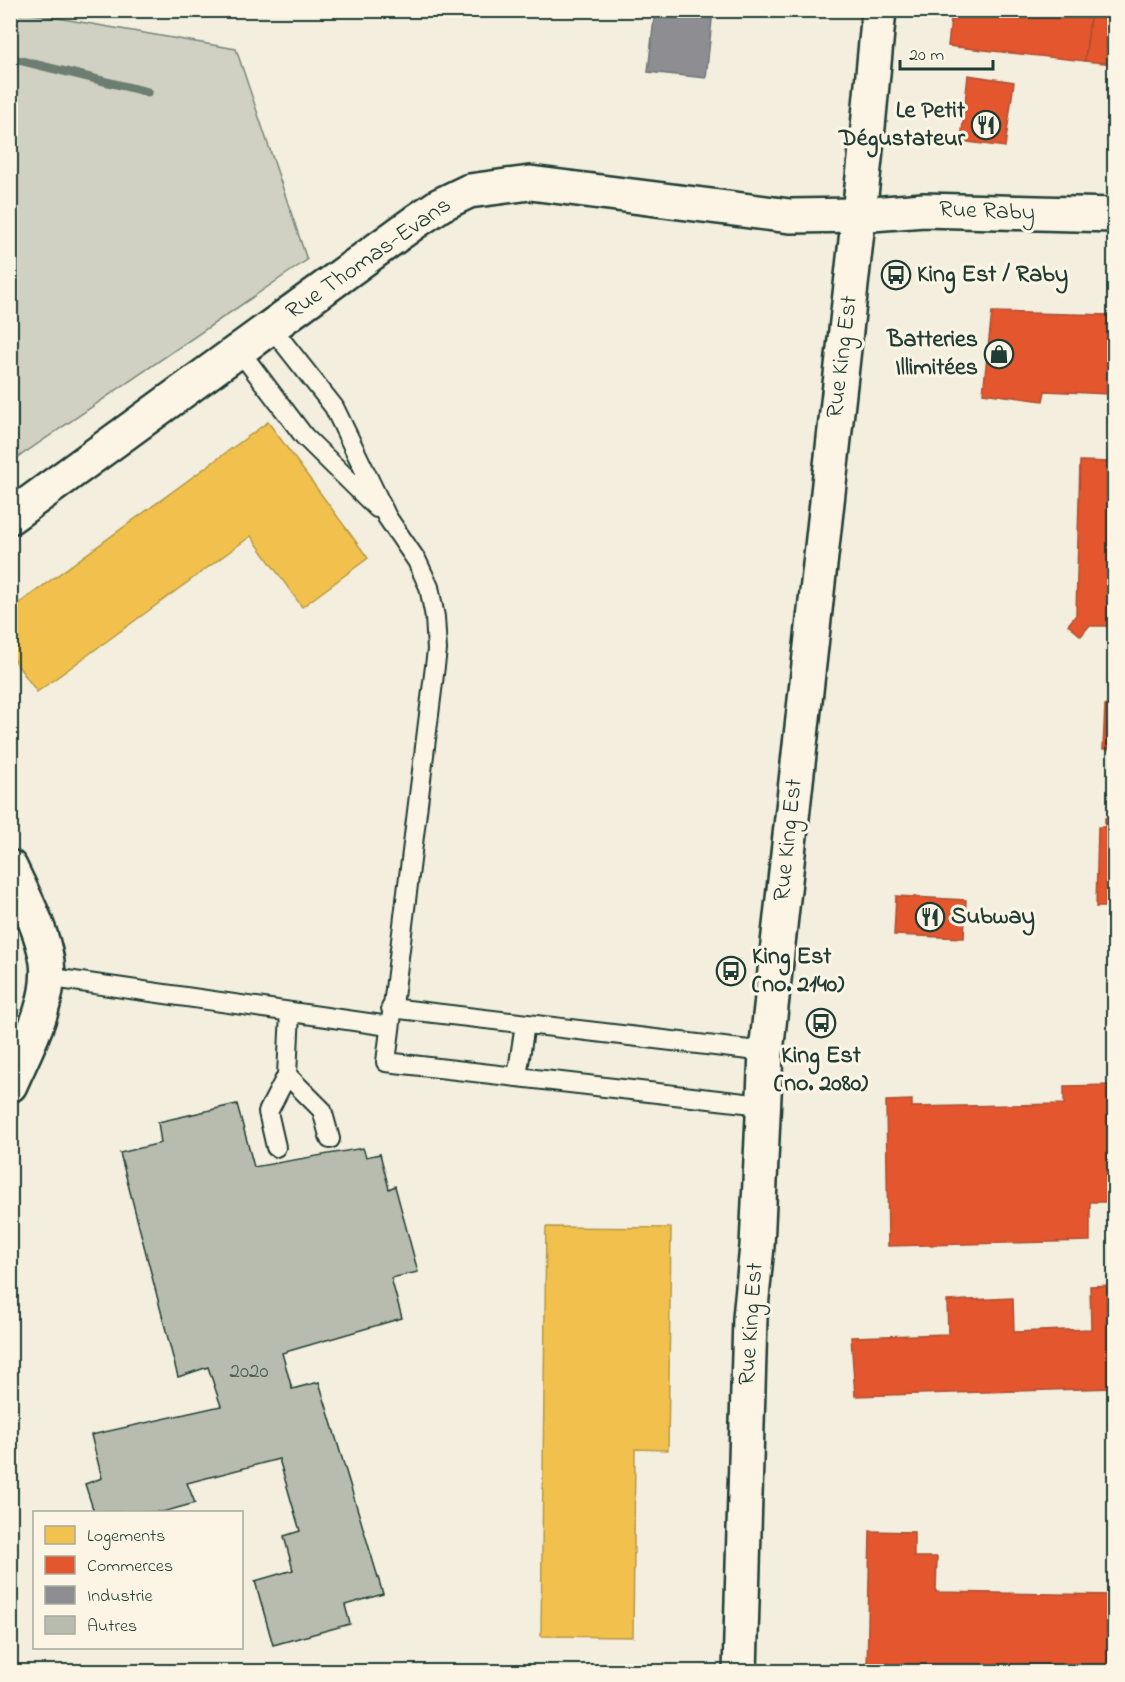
<svg xmlns="http://www.w3.org/2000/svg" width="1125" height="1682" viewBox="0 0 1125 1682" font-family="'Indie Flower',sans-serif">
<rect width="100%" height="100%" fill="#f3eede"/>
<filter id="ink" filterUnits="userSpaceOnUse"><feTurbulence type="fractalNoise" baseFrequency=".0167" numOctaves="2"/><feDisplacementMap in="SourceGraphic" scale="12" xChannelSelector="R" yChannelSelector="G"/><feConvolveMatrix kernelMatrix="1 2 1 2 8 2 1 2 1" color-interpolation-filters="sRGB"/></filter>
<g filter="url(#ink)">
<!-- green -->
<polygon fill="#d0d1c2" stroke="#78877b" stroke-width="1.5" points="11,10 236,49 307,260 11,462"/>
<!-- homes -->
<g fill="#f2c14e" stroke="#b39946" stroke-width="1.5">
<polygon points="268,422 368,558 302,607 251,536 37,692 10,655 10,610"/>
<polygon points="546,1227 671,1228 668,1450 635,1449 633,1637 541,1636"/>
</g>
<!-- shops -->
<g fill="#e4572e" stroke="#a94f30" stroke-width="1.5">
<polygon points="952,10 1091,10 1085,61 948,46"/>
<polygon points="1091,10 1114,10 1114,64 1085,61"/>
<polygon points="968,75 1014,82 1005,147 961,141"/>
<polygon points="992,312 1111,315 1108,394 1045,391 1043,401 983,393"/>
<polygon points="1080,461 1114,462 1114,637 1108,637 1108,626 1089,626 1081,636 1068,625 1076,615"/>
<polygon points="1114,677 1114,907 1096,907 1098,827 1105,827 1105,818 1110,818 1112,749 1103,749 1105,705 1114,705"/>
<polygon points="896,896 966,900 964,938 894,935"/>
<polygon points="1114,1085 1114,1202 1090,1202 1090,1241 888,1246 886,1101 912,1100 912,1107 1064,1104 1064,1086"/>
<polygon points="1114,1285 1114,1388 855,1396 851,1337 948,1334 947,1301 1013,1298 1014,1332 1091,1329 1090,1286"/>
<polygon points="870,1531 914,1532 914,1557 937,1557 936,1592 1114,1595 1114,1672 867,1672"/>
</g>
<!-- industry -->
<polygon fill="#8d8d92" stroke="#6c7576" stroke-width="1.5" points="655,10 713,10 706,78 648,72"/>
<g fill="none" stroke-linecap="round" stroke-linejoin="round">
<!-- stream -->
<polyline stroke="#6c7d72" stroke-width="9" points="10,58 148,92"/>
</g>
<!-- building -->
<polygon fill="#b8bcae" stroke="#1f3d34" stroke-width="1.5" points="237,1104 254,1167 363,1148 366,1157 380,1154 389,1189 395,1186 418,1272 391,1278 402,1318 282,1353 292,1389 319,1382 383,1594 345,1605 350,1624 273,1645 255,1581 293,1570 284,1536 300,1531 279,1459 187,1483 195,1503 163,1512 94,1512 85,1484 102,1478 91,1435 221,1406 208,1367 178,1377 120,1153 161,1143 158,1122"/>
<g fill="none" stroke-linecap="round" stroke-linejoin="round">
<!-- service casing -->
<g stroke="#1f3d34" stroke-width="22">
<g id="service">
<polyline points="271,327 334,407 387,517 417,561 429,587 435,617 437,650 386,1062 762,1105"/>
<polyline points="239,350 304,436 377,508"/>
<polyline points="46,977 389,1026"/>
<polyline points="391,1008 766,1052"/>
<polyline points="290,1012 287,1075 322,1110 330,1139"/>
<polyline points="517,1077 525,1024"/>
<polyline points="276,1147 268,1112 287,1075"/>
</g>
</g>
<!-- minor casing -->
<g stroke="#1f3d34" stroke-width="38">
<g id="minor">
<polyline points="10,517 415,222 440,205 469,191 530,183 790,216 859,215 924,210 1114,215"/>
<path d="M10 867C24 897 42 929 47 962 52 1003 26 1048 10 1085"/>
</g>
</g>
<!-- primary casing -->
<g stroke="#1f3d34" stroke-width="38">
<polyline id="primary" points="740,1672 750,1318 757,1246 766,1052 865,159 879,10"/>
</g>
<!-- service -->
<use href="#service" stroke="#fcf5e5" stroke-width="18"/>
<!-- minor -->
<use href="#minor" stroke="#fcf5e5" stroke-width="33"/>
<!-- primary -->
<use href="#primary" stroke="#fcf5e5" stroke-width="33"/>
</g>
</g>
<!-- icons -->
<defs>
<g id="restaurant-ring" transform="scale(1.5)"><circle r="9.5" fill="#fcf5e5" stroke="#1f3d34" stroke-width="1.5"/><path d="M-5-6h1v4h1v-4h1v4h1v-4h1v5L-1.5 .5V6h-2V.5L-5-1ZM5-6V6H3V1.5H1.5Q1.5-4 5-6Z" fill="#1f3d34"/></g>
<g id="bus-ring" transform="scale(1.5)"><circle r="9.5" fill="#fcf5e5" stroke="#1f3d34" stroke-width="1.5"/><path d="M-5-6H5V4H4V6H2V4H-2V6H-4V4H-5ZM-3.5-4V0h7V-4ZM-3.5 1.2v1.5H-2V1.2ZM2 1.2v1.5H3.5V1.2Z" fill="#1f3d34"/></g>
<g id="shop-ring" transform="scale(1.5)"><circle r="9.5" fill="#fcf5e5" stroke="#1f3d34" stroke-width="1.5"/><path d="M-5-2.5h2.3a2.7 3.5 0 0 1 5.4 0H5L5.5 6h-11ZM-1.5-2.5h3a1.5 2.3 0 0 0-3 0Z" fill="#1f3d34"/></g>
</defs>
<g fill-rule="evenodd">
<use href="#restaurant-ring" x="986" y="125"/>
<use href="#bus-ring" x="896" y="275"/>
<use href="#shop-ring" x="999" y="354"/>
<use href="#restaurant-ring" x="930" y="917"/>
<use href="#bus-ring" x="731" y="971"/>
<use href="#bus-ring" x="821" y="1023"/>
</g>
<g text-anchor="middle" dominant-baseline="central" stroke-width="6" stroke-linejoin="round" paint-order="stroke">
<!-- number labels -->
<g font-size="21" fill="#455d52">
<text x="249" y="1372">2020</text>
</g>
<!-- poi labels -->
<g font-size="24" font-weight="bold" fill="#1f3d34" stroke="#fcf5e5" text-anchor="start">
<text x="965" y="111" text-anchor="end">Le Petit<tspan x="965" dy="28">Dégustateur</tspan></text>
<text x="917" y="275">King Est / Raby</text>
<text x="978" y="340" text-anchor="end">Batteries<tspan x="978" dy="28">Illimitées</tspan></text>
<text x="951" y="917">Subway</text>
<text x="752" y="957">King Est<tspan x="752" dy="28">(no. 2140)</tspan></text>
<text x="821" y="1056" text-anchor="middle">King Est<tspan x="821" dy="28">(no. 2080)</tspan></text>
</g>
<!-- street labels -->
<g font-size="24" fill="#1f3d34" stroke="#fcf5e5">
<text transform="translate(987 212) rotate(2)">Rue Raby</text>
<text transform="translate(369 259) rotate(-35)">Rue Thomas-Evans</text>
<text transform="translate(843 357) rotate(-83)">Rue King Est</text>
<text transform="translate(789 840) rotate(-84)">Rue King Est</text>
<text transform="translate(752 1324) rotate(-86)">Rue King Est</text>
</g>
</g>
<!-- margin -->
<rect width="1125" height="1682" fill="none" stroke="#fcf5e5" stroke-width="36"/>
<rect x="18" y="18" width="1089" height="1646" fill="none" stroke="#1f3d34" stroke-width="2" filter="url(#ink)"/>
<!-- legend -->
<rect x="33" y="1511" width="210" height="138" fill="#fcf5e5" stroke="#a4ab9e" stroke-width="1.5"/>
<rect x="45" y="1526" width="30" height="18" fill="#f2c14e" stroke="#a4ab9e" stroke-width="1.5"/>
<text x="87" y="1541" font-size="18" fill="#1f3d34">Logements</text>
<rect x="45" y="1556" width="30" height="18" fill="#e4572e" stroke="#a4ab9e" stroke-width="1.5"/>
<text x="87" y="1571" font-size="18" fill="#1f3d34">Commerces</text>
<rect x="45" y="1586" width="30" height="18" fill="#8d8d92" stroke="#a4ab9e" stroke-width="1.5"/>
<text x="87" y="1601" font-size="18" fill="#1f3d34">Industrie</text>
<rect x="45" y="1616" width="30" height="18" fill="#b8bcae" stroke="#a4ab9e" stroke-width="1.5"/>
<text x="87" y="1631" font-size="18" fill="#1f3d34">Autres</text>
<!-- scale -->
<path d="M900 60v9h93v-9" fill="none" stroke="#1f3d34" stroke-width="3"/>
<text x="909" y="60" font-size="18" fill="#1f3d34" stroke="#fcf5e5" stroke-width="4.5" paint-order="stroke">20 m</text>
</svg>
